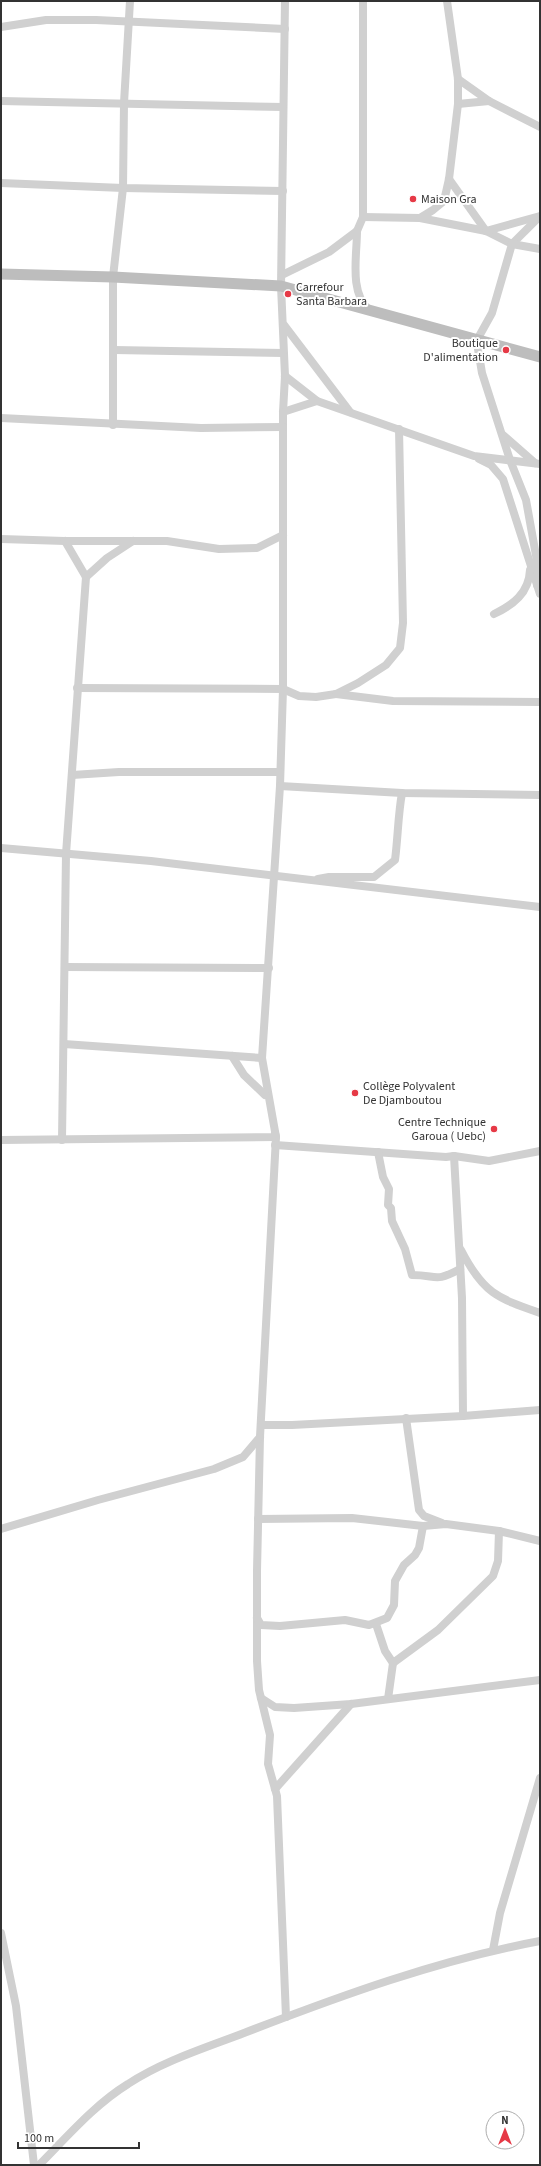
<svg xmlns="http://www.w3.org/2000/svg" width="541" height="2166" viewBox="0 0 541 2166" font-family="'Source Sans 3',sans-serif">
<rect width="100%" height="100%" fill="#fff"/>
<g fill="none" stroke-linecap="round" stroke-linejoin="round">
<!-- street -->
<g stroke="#d0d0d0" stroke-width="8">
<polyline points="285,1 281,286 285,376 283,412 283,689 280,786 262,1058 276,1137 260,1437 257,1571 257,1661 259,1690 270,1735 268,1764 277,1796 286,2017"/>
<polyline points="1,27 46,20 96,20 285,29"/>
<polyline points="458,79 489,101 540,127"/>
<polyline points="1,101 283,107"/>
<polyline points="458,104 489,101"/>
<polyline points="449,179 486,231"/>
<polyline points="1,183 123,188 283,191"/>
<polyline points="363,217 420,218 433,210 444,201 449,179 458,104 458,79 447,1"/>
<polyline points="420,218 486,231 512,244 492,313 477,340 478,349 482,373 510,460 526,500 537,561 537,585"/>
<path d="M357 231C357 256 349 292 369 310"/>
<polyline points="486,231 540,216"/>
<polyline points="512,244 539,217"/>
<polyline points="512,244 540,249"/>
<polyline points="282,275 329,252 357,231 363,217 363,1"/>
<polyline points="284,325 350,412"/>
<polyline points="114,350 283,353"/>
<polyline points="285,376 317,401 474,456 540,464"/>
<polyline points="283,412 317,401"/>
<polyline points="1,418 201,428 283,427"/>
<polyline points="113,425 113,277 123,188 124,103 130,1"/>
<polyline points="503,435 535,463"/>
<polyline points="479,459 491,465 503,479 540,594"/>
<polyline points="1,539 65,541 167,541 219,549 257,548 283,535"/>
<polyline points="86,577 107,558 133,541"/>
<path d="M494 614C513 605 529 593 530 570"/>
<polyline points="77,688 283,689 299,696 316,697 336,694 358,683 386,665 400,648 403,623 399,429"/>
<polyline points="336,694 393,701 540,702"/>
<polyline points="72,775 119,772 280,772"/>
<polyline points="280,786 402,793 540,795"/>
<polyline points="1,848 151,861 540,907"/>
<path d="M318 879 329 877H374L395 860C398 837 398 815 402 793"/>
<polyline points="65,967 269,968"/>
<polyline points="64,1044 262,1058"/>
<polyline points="232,1056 244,1075 265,1095"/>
<polyline points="1,1140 276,1137 275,1133"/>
<polyline points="62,1140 66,854 86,577 65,541"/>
<polyline points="275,1145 446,1157 454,1156 489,1161 540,1151"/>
<path d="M378 1152 383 1177 389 1189 388 1205 391 1208 392 1221 405 1249 412 1275C438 1275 434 1283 460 1269"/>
<polyline points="454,1156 462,1298 463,1416"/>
<path d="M461 1250C483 1293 497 1298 540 1313"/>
<polyline points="406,1418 419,1510 424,1516 442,1523"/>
<polyline points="261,1425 292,1425 463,1416 540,1410"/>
<polyline points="258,1519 352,1518 423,1526 446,1524 499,1531 540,1541"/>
<polyline points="1,1529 98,1500 214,1469 243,1457 260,1437"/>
<polyline points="257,1618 261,1625 280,1626 345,1620 369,1625 387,1618 394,1605 395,1581 404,1565 415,1555 419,1548 423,1526"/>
<polyline points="376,1624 385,1651 393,1663 388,1699"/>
<polyline points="393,1663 438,1630 493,1576 498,1561 499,1531"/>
<polyline points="261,1698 275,1707 294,1708 351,1704 540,1680"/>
<polyline points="275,1789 351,1704"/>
<polyline points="1,1933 16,2006 34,2165"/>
<polyline points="493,1950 500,1913 540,1778"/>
<path d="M39 2165C67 2137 94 2105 128 2084 163 2061 205 2048 244 2033 340 1996 438 1960 540 1941"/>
</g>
<!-- secondary -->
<polyline stroke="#bdbdbd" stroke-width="11" points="1,274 113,277 281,286 540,357"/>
</g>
<!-- markers -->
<g fill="#e63946" stroke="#fff" stroke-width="1.5">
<circle cx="413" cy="199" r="4"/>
<circle cx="288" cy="294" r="4"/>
<circle cx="506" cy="350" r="4"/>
<circle cx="355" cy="1093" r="4"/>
<circle cx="494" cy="1129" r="4"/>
</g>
<g text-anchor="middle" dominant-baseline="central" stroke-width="4" stroke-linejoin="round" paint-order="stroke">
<!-- poi labels -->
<g font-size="12" fill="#333" stroke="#fff" text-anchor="start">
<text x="421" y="199">Maison Gra</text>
<text x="296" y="287">Carrefour<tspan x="296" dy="14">Santa Barbara</tspan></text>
<text x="498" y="343" text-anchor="end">Boutique<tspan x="498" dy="14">D'alimentation</tspan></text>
<text x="363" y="1086">Collège Polyvalent<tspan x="363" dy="14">De Djamboutou</tspan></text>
<text x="486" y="1122" text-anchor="end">Centre Technique<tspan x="486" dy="14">Garoua ( Uebc)</tspan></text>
</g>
</g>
<!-- border -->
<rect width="541" height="2166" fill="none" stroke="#333333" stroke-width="4"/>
<!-- north arrow -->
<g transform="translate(505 2130)"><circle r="19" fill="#ffffff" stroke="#adadad"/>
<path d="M0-3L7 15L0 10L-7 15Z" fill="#e63946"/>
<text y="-6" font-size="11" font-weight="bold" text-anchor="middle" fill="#333333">N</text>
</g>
<!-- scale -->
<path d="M18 2142v6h121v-6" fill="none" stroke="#333333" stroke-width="2"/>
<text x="24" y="2142" font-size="12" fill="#333333" stroke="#ffffff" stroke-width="3" paint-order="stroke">100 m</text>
</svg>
